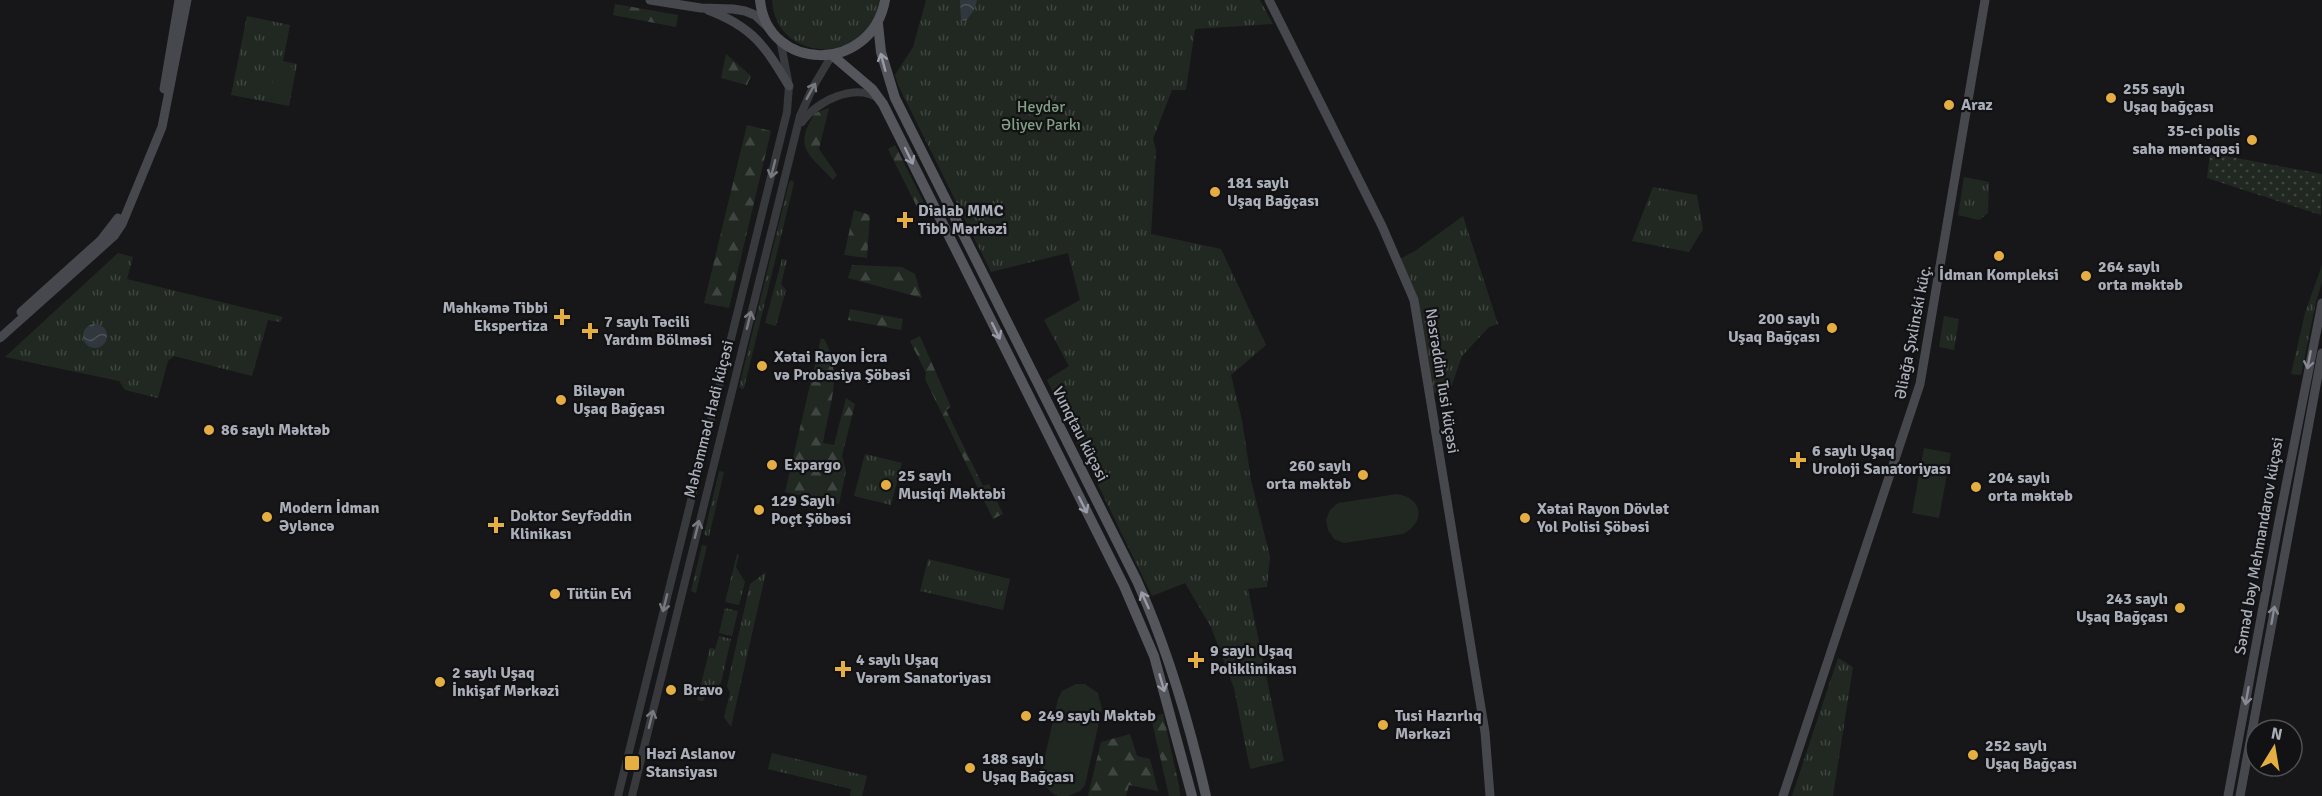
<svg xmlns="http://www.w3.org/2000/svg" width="2322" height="796" viewBox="0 0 2322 796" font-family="Signika,sans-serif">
<defs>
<pattern id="grass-tufts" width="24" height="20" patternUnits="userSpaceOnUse" patternTransform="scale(1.5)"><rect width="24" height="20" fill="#212822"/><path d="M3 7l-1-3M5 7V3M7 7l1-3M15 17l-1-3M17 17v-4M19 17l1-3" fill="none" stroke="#3f4540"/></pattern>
<pattern id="forest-firs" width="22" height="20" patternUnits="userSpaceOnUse" patternTransform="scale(1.5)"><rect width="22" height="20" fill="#212822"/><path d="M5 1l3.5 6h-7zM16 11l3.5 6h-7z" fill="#3f4540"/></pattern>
<pattern id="garden-dots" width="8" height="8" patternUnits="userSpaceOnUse" patternTransform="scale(1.5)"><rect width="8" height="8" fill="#212822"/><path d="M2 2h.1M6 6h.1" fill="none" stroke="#3f4540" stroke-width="1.8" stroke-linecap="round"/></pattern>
<pattern id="water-waves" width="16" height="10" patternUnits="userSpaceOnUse" patternTransform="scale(1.5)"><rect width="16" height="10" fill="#30383e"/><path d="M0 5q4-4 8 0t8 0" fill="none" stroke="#4b5258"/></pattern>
</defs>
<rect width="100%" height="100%" fill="#171719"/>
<!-- grass -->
<g fill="url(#grass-tufts)">
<path d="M772 0H879C872 65 776 66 772 0Z"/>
<polygon points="926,0 1260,0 1273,24 1195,29 1186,90 1172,90 1153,139 1156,150 1151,234 1221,249 1266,345 1231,375 1242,420 1251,480 1270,557 1267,587 1248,589 1284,761 1250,769 1234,688 1211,627 1185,583 1152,596 1047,380 1069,366 1044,320 1080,300 1068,253 991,272 898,85 895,75 913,47"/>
<polygon points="247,16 290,25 283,61 297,64 289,106 231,95"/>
<polygon points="1964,177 1989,182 1988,213 1979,220 1958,215"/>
<polygon points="792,180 794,183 744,388 742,389 739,387 789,182"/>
<polygon points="1653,187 1697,195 1703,229 1689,252 1632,241"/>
<polygon points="1463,216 1498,324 1489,327 1462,356 1449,393 1429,393 1422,347 1398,260 1415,251"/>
<polygon points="118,253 133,257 127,279 283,317 280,322 268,320 252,376 174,356 168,361 158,398 125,390 119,381 5,357"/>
<polygon points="782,259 787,260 781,284 786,290 776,326 765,323"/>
<polygon points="2322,265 2322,282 2316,302 2301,375 2291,374 2305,313"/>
<polygon points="1944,316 1959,319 1954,350 1939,347"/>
<polygon points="865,454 902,463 891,505 854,496"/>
<polygon points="719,471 724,472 709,536 704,535"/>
<polygon points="702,545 707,546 696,593 691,591"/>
<polygon points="737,554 739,555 736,567 745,582 739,605 725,602"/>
<polygon points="928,559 1010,579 1003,610 920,591"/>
<polygon points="766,572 731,727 724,717 730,693 727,686 750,584"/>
<polygon points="725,608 738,611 732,636 719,633"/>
<polygon points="719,636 731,639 721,683 706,695 703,701 697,700 710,648 715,649"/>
<polygon points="1838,658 1853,667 1833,796 1792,796"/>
<polygon points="772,753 867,776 862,796 850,796 851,789 768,769"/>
</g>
<!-- forest -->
<g fill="url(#forest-firs)">
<polygon points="615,4 678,15 676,27 613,15"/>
<polygon points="726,54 751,76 747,85 721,78"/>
<path d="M829 108 819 149 837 175 833 180C808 153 793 148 815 113Z"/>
<polygon points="747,125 771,131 729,308 704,303"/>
<polygon points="895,145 930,215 923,219 888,149"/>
<polygon points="854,210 870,215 867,258 844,255"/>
<polygon points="852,265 902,267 915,274 922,298 848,278"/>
<polygon points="850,309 903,319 901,330 848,320"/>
<polygon points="920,336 951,407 946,410 983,486 989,484 1003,514 993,519 925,379 926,373 910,341"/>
<path d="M821 338 825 340C843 377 829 406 823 443L834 445 846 398 855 404 842 456 846 471 839 504 785 492Z"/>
<polygon points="1163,714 1179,785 1180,796 1169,796 1151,717"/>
<polygon points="1130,734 1137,756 1150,759 1158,791 1129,785 1126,796 1088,796 1101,742"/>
</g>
<!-- garden -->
<polygon fill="url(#garden-dots)" points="2210,153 2322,174 2321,215 2207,178"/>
<!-- pitch -->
<g fill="#212822">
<polygon points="276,64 293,67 287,101 270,98"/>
<polygon points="1924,448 1951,453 1939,518 1912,513"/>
<path d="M1397 494C1423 498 1426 522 1403 534L1344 543 1334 539 1328 530 1326 520 1330 510 1338 503Z"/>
<polygon points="1076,684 1085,684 1098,693 1102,709 1085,785 1080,791 1069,796 1058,796 1052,793 1042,782 1041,774 1058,699 1062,691"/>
</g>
<!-- water -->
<g fill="url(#water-waves)">
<polygon points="960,0 977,0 974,10 966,21 961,20"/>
<circle cx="95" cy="336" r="12"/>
</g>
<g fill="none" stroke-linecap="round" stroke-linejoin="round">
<!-- tertiary -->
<g stroke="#38393d" stroke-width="8">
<path d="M802 122C816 101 856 82 879 99"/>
<polyline points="618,796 787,112 789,86 780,39"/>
<polyline points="632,796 800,116 813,87 832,55"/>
</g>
<!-- secondary -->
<g stroke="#46484d" stroke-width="9">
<polyline points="650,0 701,8 733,9 745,11 755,15 769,28"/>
<polyline points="1269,0 1382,226 1414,300 1485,732 1490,796"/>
<path d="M708 10C753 27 765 46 789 86"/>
<polyline points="164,89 179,0"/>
<polyline points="21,312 101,240 118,218"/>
<polyline points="0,338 104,245 114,236 122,224 162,127 187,0"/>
<polyline points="1783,796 1920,384 1985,0"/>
<polyline points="2228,796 2278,526 2322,303"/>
<polyline points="2240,796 2322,353"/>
</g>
<!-- primary -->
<g stroke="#54565c" stroke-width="10">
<path d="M760 0C767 72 871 75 885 0"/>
<path d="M878 24 881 52 895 98 1137 581C1168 650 1189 722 1206 796"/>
<polyline points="832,55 872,89 883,104 1124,586 1154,656 1192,796"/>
</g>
</g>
<!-- one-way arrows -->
<defs><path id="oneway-shaft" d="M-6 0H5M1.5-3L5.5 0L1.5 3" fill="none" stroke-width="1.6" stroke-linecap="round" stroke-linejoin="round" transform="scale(1.5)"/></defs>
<g stroke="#999ca6">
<use href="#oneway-shaft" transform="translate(883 62) rotate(-105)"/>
<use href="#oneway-shaft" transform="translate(909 156) rotate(64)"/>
<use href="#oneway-shaft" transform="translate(996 331) rotate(64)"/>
<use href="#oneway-shaft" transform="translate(1083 505) rotate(63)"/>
<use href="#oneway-shaft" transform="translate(1145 600) rotate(-114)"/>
<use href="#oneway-shaft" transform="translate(1162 683) rotate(74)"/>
</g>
<g stroke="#777981">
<use href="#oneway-shaft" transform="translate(811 91) rotate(-61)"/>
<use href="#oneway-shaft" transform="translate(773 169) rotate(104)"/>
<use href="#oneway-shaft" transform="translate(749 320) rotate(-76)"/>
<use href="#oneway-shaft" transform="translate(697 529) rotate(-76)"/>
<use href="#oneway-shaft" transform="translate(665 603) rotate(104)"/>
<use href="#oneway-shaft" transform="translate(651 719) rotate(-76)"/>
</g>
<g stroke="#878a93">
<use href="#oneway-shaft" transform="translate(2309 360) rotate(101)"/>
<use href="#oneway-shaft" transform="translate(2273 615) rotate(-80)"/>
<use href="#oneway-shaft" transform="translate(2247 696) rotate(100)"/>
</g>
<!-- markers -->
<g fill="#e5ae43" stroke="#121214" stroke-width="2">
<circle cx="2111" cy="98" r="6"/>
<circle cx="1949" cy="105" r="6"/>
<circle cx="2252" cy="140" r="6"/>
<circle cx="1215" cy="192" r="6"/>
<path d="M902 211h6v6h6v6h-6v6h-6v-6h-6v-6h6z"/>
<circle cx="1999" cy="256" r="6"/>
<circle cx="2086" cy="276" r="6"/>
<path d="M559 308h6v6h6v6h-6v6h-6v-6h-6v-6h6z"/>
<circle cx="1832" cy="328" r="6"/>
<path d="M587 322h6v6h6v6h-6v6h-6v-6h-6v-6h6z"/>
<circle cx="762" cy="366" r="6"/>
<circle cx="561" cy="400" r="6"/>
<circle cx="209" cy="430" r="6"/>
<path d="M1795 451h6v6h6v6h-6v6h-6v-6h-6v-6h6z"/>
<circle cx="772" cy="465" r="6"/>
<circle cx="1363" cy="475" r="6"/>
<circle cx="886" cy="485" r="6"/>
<circle cx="1976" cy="487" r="6"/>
<circle cx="759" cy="510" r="6"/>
<circle cx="267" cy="517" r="6"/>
<circle cx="1525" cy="518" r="6"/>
<path d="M493 516h6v6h6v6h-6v6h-6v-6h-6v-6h6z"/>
<circle cx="555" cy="594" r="6"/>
<circle cx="2180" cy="608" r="6"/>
<path d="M1193 651h6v6h6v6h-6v6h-6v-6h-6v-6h6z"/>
<path d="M840 660h6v6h6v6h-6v6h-6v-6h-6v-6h6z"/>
<circle cx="440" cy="682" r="6"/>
<circle cx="671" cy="690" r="6"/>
<circle cx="1026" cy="716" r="6"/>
<circle cx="1383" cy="725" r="6"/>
<circle cx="1973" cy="755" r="6"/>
<rect x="624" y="755" width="16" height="16" rx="3"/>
<circle cx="970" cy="768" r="6"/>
</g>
<g text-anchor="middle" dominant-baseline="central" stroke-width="4.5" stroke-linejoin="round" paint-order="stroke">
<!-- poi labels -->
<g font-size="16" font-weight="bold" fill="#aaaeb8" stroke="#121214" text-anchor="start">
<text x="2123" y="89">255 saylı<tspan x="2123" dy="18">Uşaq bağçası</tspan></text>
<text x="1961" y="105">Araz</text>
<text x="2240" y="131" text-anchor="end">35-ci polis<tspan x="2240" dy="18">sahə məntəqəsi</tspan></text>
<text x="1227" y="183">181 saylı<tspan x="1227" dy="18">Uşaq Bağçası</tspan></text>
<text x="918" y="211">Dialab MMC<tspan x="918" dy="18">Tibb Mərkəzi</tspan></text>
<text x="2098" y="267">264 saylı<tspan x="2098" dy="18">orta məktəb</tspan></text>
<text x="1999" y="275" text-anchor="middle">İdman Kompleksi</text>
<text x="548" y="308" text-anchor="end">Məhkəmə Tibbi<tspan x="548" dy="18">Ekspertiza</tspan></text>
<text x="1820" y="319" text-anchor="end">200 saylı<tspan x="1820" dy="18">Uşaq Bağçası</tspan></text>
<text x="604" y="322">7 saylı Təcili<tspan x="604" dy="18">Yardım Bölməsi</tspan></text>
<text x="774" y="357">Xətai Rayon İcra<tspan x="774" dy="18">və Probasiya Şöbəsi</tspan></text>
<text x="573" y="391">Biləyən<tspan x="573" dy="18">Uşaq Bağçası</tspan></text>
<text x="221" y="430">86 saylı Məktəb</text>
<text x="1812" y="451">6 saylı Uşaq<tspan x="1812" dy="18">Uroloji Sanatoriyası</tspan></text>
<text x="784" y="465">Expargo</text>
<text x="1351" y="466" text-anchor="end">260 saylı<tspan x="1351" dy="18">orta məktəb</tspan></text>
<text x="898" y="476">25 saylı<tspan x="898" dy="18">Musiqi Məktəbi</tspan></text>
<text x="1988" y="478">204 saylı<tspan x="1988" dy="18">orta məktəb</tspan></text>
<text x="771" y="501">129 Saylı<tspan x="771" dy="18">Poçt Şöbəsi</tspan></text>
<text x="279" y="508">Modern İdman<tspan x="279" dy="18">Əyləncə</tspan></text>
<text x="1537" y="509">Xətai Rayon Dövlət<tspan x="1537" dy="18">Yol Polisi Şöbəsi</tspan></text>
<text x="510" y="516">Doktor Seyfәddin<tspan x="510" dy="18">Klinikası</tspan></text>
<text x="567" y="594">Tütün Evi</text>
<text x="2168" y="599" text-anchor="end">243 saylı<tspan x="2168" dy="18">Uşaq Bağçası</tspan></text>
<text x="1210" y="651">9 saylı Uşaq<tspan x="1210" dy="18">Poliklinikası</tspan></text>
<text x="856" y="660">4 saylı Uşaq<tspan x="856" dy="18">Vərəm Sanatoriyası</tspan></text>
<text x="452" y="673">2 saylı Uşaq<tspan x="452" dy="18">İnkişaf Mərkəzi</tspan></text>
<text x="683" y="690">Bravo</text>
<text x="1038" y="716">249 saylı Məktəb</text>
<text x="1395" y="716">Tusi Hazırlıq<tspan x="1395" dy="18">Mərkəzi</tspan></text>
<text x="1985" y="746">252 saylı<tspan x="1985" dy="18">Uşaq Bağçası</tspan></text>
<text x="646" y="754">Həzi Aslanov<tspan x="646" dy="18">Stansiyası</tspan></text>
<text x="982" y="759">188 saylı<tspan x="982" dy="18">Uşaq Bağçası</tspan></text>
</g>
<!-- park labels -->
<g font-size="16" fill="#82a184" stroke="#121214">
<text x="1041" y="107">Heydər<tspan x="1041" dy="18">Əliyev Parkı</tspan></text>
</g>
<!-- street labels -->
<g font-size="16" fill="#aaaeb8" stroke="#121214">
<text transform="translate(1913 332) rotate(-79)">Əliağa Şıxlinski küç.</text>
<text transform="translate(1442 381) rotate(81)">Nəsrəddin Tusi küçəsi</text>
<text transform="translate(709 419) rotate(-76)">Məhəmməd Hadi küçəsi</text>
<text transform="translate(1080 434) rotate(63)">Vunqtau küçəsi</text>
<text transform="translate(2259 546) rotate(-80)">Səməd bəy Mehmandarov küçəsi</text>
</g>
</g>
<!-- north arrow -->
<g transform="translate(2274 748) rotate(11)"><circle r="28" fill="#121214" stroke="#4f5056" stroke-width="1.5"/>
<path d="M0-4.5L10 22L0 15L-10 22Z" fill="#e5ae43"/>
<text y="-9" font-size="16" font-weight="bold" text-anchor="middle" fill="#aaaeb8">N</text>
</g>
</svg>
